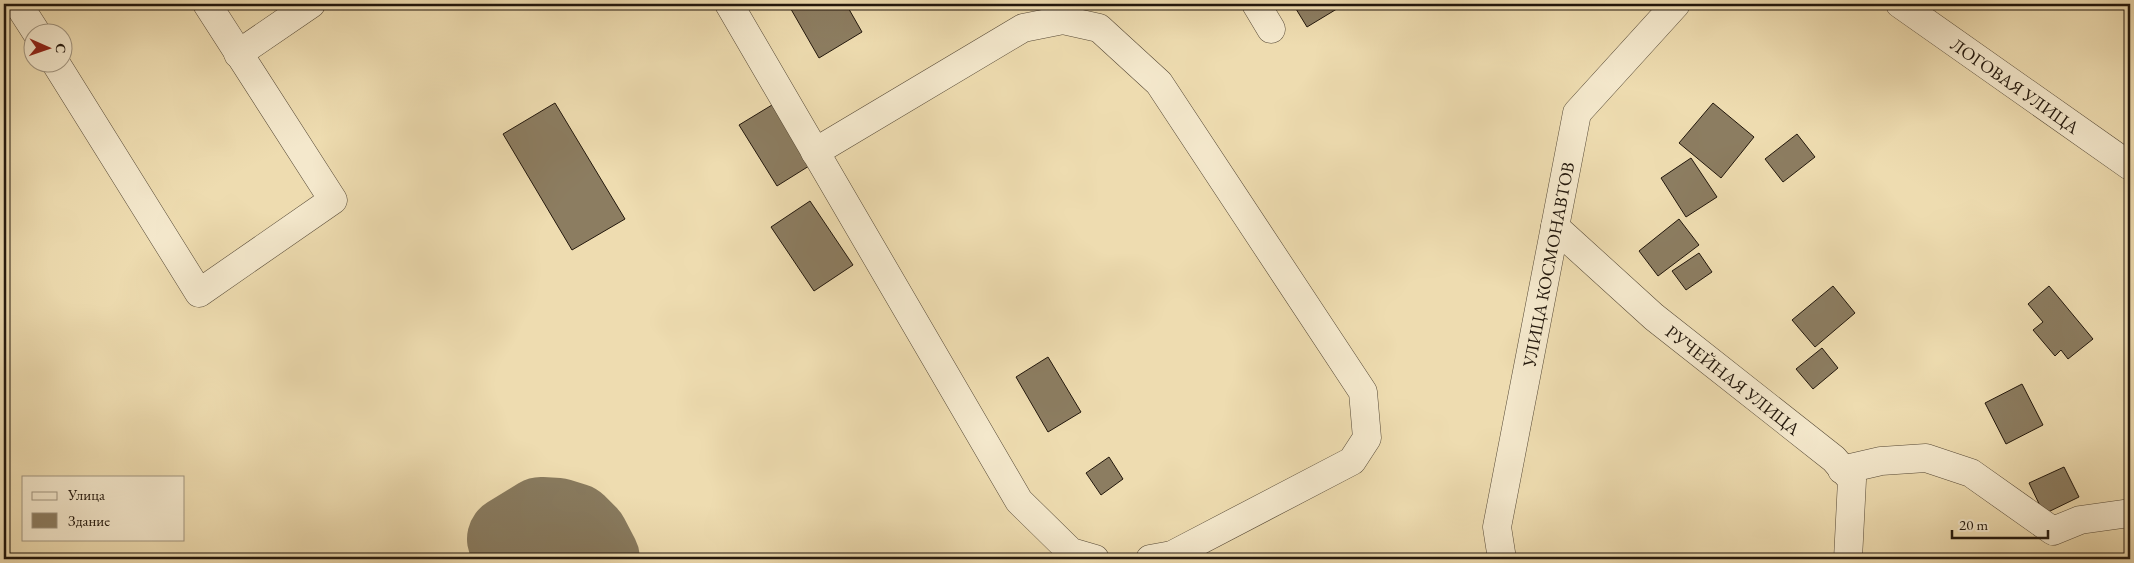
<svg xmlns="http://www.w3.org/2000/svg" width="2134" height="563" viewBox="0 0 2134 563" font-family="'EB Garamond',serif">
<rect width="100%" height="100%" fill="#eedcb0"/>
<filter id="stains"><feTurbulence type="fractalNoise" baseFrequency=".004" numOctaves="4"/><feColorMatrix values="0 0 0 0 .2 0 0 0 0 .09 0 0 0 0 .02 0 0 0 .5 -.17"/></filter>
<radialGradient id="worn" r=".72"><stop offset=".6" stop-color="#630" stop-opacity="0"/><stop offset="1" stop-color="#630" stop-opacity=".3"/></radialGradient>
<g fill="none" stroke-linecap="round" stroke-linejoin="round">
<!-- taxiway -->
<polyline stroke="#887a5e" stroke-width="86" points="510,539 541,520 558,521 574,526 586,538 597,559"/>
</g>
<!-- building -->
<g fill="#8c7d61" stroke="#22170c">
<polygon points="788,4 846,4 862,32 819,58"/>
<polygon points="1293,4 1345,4 1307,27"/>
<polygon points="555,103 625,219 572,250 503,134"/>
<polygon points="1713,103 1754,137 1721,178 1679,143"/>
<polygon points="772,105 809,166 777,186 739,125"/>
<polygon points="1797,134 1815,157 1783,182 1765,159"/>
<polygon points="1691,158 1717,197 1686,217 1661,178"/>
<polygon points="810,201 853,265 814,291 771,227"/>
<polygon points="1679,219 1699,245 1658,276 1639,251"/>
<polygon points="1699,253 1712,272 1686,290 1672,271"/>
<polygon points="1833,286 1855,313 1815,347 1792,320"/>
<polygon points="2049,286 2093,339 2068,359 2061,350 2055,356 2033,330 2043,322 2028,304"/>
<polygon points="1822,348 1838,368 1813,389 1796,369"/>
<polygon points="1048,357 1081,412 1048,432 1016,377"/>
<polygon points="2022,384 2043,425 2006,444 1985,403"/>
<polygon points="1109,457 1123,479 1101,495 1086,473"/>
<polygon points="2064,467 2079,497 2044,514 2029,483"/>
</g>
<g fill="none" stroke-linecap="round" stroke-linejoin="round">
<!-- minor casing -->
<g stroke="#554835" stroke-width="29">
<g id="minor">
<polyline points="18,4 36,32"/>
<polyline points="729,4 1019,501 1071,552 1095,559"/>
<polyline points="1256,4 1271,29"/>
<path id="s1" d="M1900 4 2130 166"/>
<polyline points="238,54 311,4"/>
<polyline points="55,62 199,293 333,200 207,4"/>
<polyline points="815,152 1023,28 1063,20 1099,28 1159,83 1363,392 1367,438 1352,461 1172,555 1150,559"/>
<path id="s2" d="M1555 227 1654 317 1834 459 1852 480 1848 559"/>
<polyline points="1842,470 1881,461 1926,458 1971,473 2053,531 2080,520 2130,513"/>
<path id="s3" d="M1502 559 1497 527 1577 113 1676 4"/>
</g>
</g>
<!-- minor -->
<use href="#minor" stroke="#f4e8cc" stroke-width="28"/>
</g>
<g text-anchor="middle" dominant-baseline="central" stroke-width="4" stroke-linejoin="round" paint-order="stroke">
<!-- street labels -->
<g font-size="18" fill="#22170c" stroke="#f4e8cc">
<text stroke="none"><textPath href="#s1" startOffset="141">ЛОГОВАЯ УЛИЦА</textPath></text>
<text stroke="none"><textPath href="#s3" startOffset="300">УЛИЦА КОСМОНАВТОВ</textPath></text>
<text stroke="none"><textPath href="#s2" startOffset="235">РУЧЕЙНАЯ УЛИЦА</textPath></text>
</g>
</g>
<!-- margin -->
<rect width="2134" height="563" fill="none" stroke="#eedcb0" stroke-width="20"/>
<rect x="5" y="5" width="2124" height="553" fill="none" stroke="#22170c" stroke-width="2.5"/>
<rect x="10" y="10" width="2114" height="543" fill="none" stroke="#22170c"/>
<!-- legend -->
<rect x="22" y="476" width="162" height="65" fill="#f4e8cc" stroke="#a0947f"/>
<rect x="32" y="492" width="25" height="8" fill="#f4e8cc" stroke="#a0947f"/>
<text x="68" y="500" font-size="15" fill="#22170c">Улица</text>
<rect x="32" y="513" width="25" height="15" fill="#8c7d61" stroke="#a0947f"/>
<text x="68" y="526" font-size="15" fill="#22170c">Здание</text>
<!-- north arrow -->
<g transform="translate(48 48) rotate(92)"><circle r="24" fill="#f4e8cc" stroke="#a0947f"/>
<path d="M0-4L9 19L0 12L-9 19Z" fill="#8f2418"/>
<text y="-8" font-size="14" font-weight="bold" text-anchor="middle" fill="#22170c">С</text>
</g>
<!-- scale -->
<path d="M1952 530v8h96v-8" fill="none" stroke="#22170c" stroke-width="2.5"/>
<text x="1959" y="530" font-size="15" fill="#22170c" stroke="#f4e8cc" stroke-width="4" paint-order="stroke">20 m</text>
<rect width="100%" height="100%" filter="url(#stains)"/>
<rect width="100%" height="100%" fill="url(#worn)"/>
</svg>
